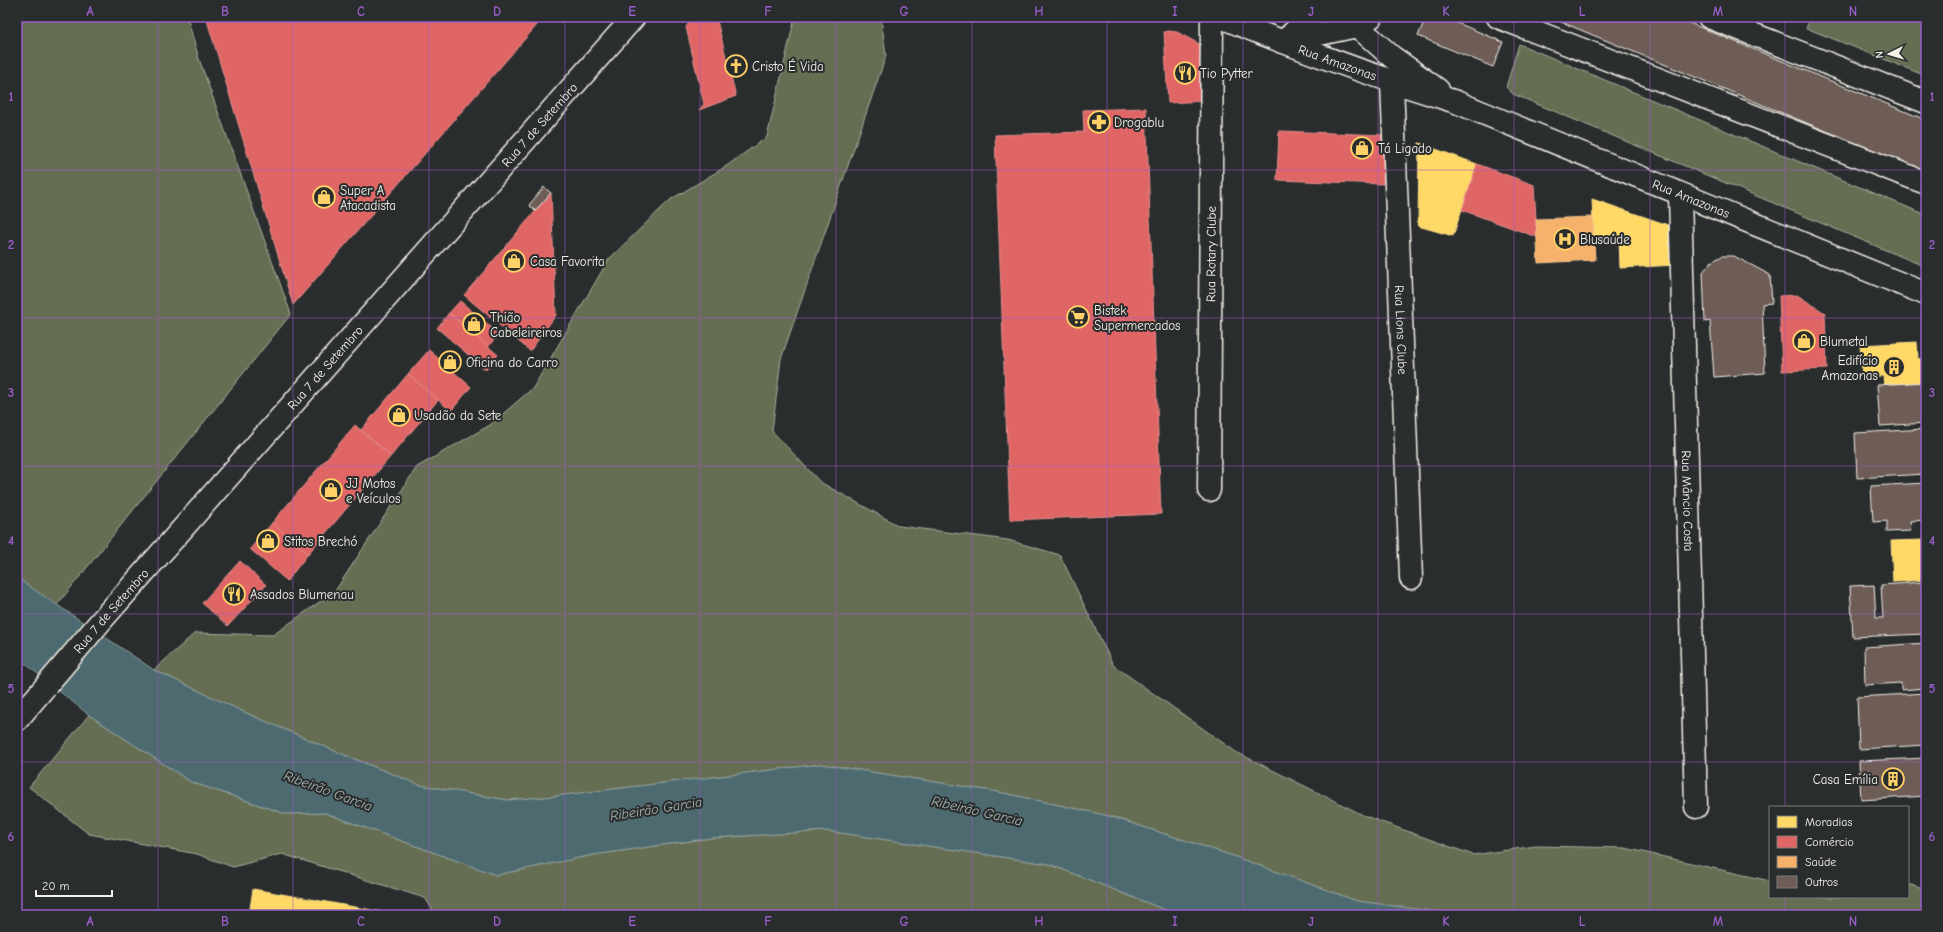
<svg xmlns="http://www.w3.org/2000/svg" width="1943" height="932" viewBox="0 0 1943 932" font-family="'Comic Neue',sans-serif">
<rect width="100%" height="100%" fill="#2a2d2e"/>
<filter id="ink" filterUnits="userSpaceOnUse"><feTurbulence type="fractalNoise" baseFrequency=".025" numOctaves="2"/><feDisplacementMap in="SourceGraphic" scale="8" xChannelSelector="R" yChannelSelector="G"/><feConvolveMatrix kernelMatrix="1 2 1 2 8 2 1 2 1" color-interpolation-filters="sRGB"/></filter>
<g filter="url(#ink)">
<!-- green -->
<g fill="#656d53" stroke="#acaf9e">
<polygon points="17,17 187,17 199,59 291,314 56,606 17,578"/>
<polygon points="795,17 881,17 886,56 781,359 772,431 820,482 899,526 1008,540 1060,555 1113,665 1236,752 1365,816 1473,855 1536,846 1625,848 1770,881 1770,897 1908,897 1908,884 1926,890 1926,915 1460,915 1357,901 1233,856 1109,816 1004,793 821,764 556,796 507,800 420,785 342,754 246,713 154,670 195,633 273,635 335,591 417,467 490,425 533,388 609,259 670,200 725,167 767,137"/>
<polygon points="1811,17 1926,17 1926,76 1806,28"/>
<polygon points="1519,44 1926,215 1926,267 1513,94 1506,87"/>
<polygon points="89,715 191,782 286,814 325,813 496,875 593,855 711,838 827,831 1049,864 1178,915 436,915 425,898 282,854 233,867 197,854 89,834 29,787"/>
</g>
<!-- water -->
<polygon fill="#4d6b6f" stroke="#90a19f" points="17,578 154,670 246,713 342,754 420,785 507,800 556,796 821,764 1004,793 1109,816 1233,856 1357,901 1460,915 1178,915 1049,864 827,831 711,838 593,855 496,875 325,813 286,814 191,782 89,715 17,657"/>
<!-- homes -->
<g fill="#ffd966" stroke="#fce08d">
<polygon points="1419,143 1477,164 1453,236 1418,226"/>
<polygon points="1592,199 1674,227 1676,265 1620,268 1619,240 1594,241"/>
<polygon points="1917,342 1918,359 1926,358 1926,382 1884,385 1883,376 1862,377 1860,345"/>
<polygon points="1923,540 1925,580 1893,582 1891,541"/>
<polygon points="253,889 383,912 383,915 249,915"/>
</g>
<!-- shops -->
<g fill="#e06666" stroke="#e6908d">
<polygon points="206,17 544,17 293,305"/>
<polygon points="693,17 716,17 736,96 699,110 704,104 686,27"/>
<polygon points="1169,31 1177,32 1201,45 1205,101 1168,103 1164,32"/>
<polygon points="1146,108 1161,514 1010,520 995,135 1084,132 1083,110"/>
<polygon points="1279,131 1385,135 1383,184 1277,180"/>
<polygon points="1477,164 1534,185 1537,237 1462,210"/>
<polygon points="551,193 556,315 530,351 464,295"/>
<polygon points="1797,295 1825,313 1827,369 1782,371 1779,296"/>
<polygon points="460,301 499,334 488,347 449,313"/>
<polygon points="449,313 498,355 486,370 437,328"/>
<polygon points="429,350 471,387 451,411 408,374"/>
<polygon points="408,374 438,400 391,456 361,430"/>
<polygon points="355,425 391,456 308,554 272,523"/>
<polygon points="272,523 308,554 287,581 250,549"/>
<polygon points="240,561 266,585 228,626 202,603"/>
</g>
<!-- health -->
<polygon fill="#f6b26b" stroke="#f5c590" points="1593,217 1595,260 1538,263 1536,219"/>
<!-- building -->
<g fill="#6e5d56" stroke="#f4f1e8">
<polygon points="1426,17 1443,17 1503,42 1493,67 1418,36"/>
<polygon points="1549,17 1675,17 1926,120 1926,172"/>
<polygon points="544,187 551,193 535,211 529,205"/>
<polygon points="1722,256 1734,256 1770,275 1772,303 1762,304 1765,373 1714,377 1710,321 1705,322 1703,272 1711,262"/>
<polygon points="1926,382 1926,423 1880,426 1877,385"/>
<polygon points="1926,429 1926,474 1857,478 1855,433"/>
<polygon points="1926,483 1926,520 1910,521 1911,531 1887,532 1887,521 1873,522 1871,486"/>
<polygon points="1926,582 1926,634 1853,637 1850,586 1874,585 1876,618 1883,618 1881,585"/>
<polygon points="1926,643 1926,688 1901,690 1901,683 1865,685 1864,647"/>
<polygon points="1926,693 1926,745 1859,749 1857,697"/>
<polygon points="1926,758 1926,796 1861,800 1859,761"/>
</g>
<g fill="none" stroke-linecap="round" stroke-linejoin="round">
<!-- minor casing -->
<g stroke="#f4f1e8" stroke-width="25">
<g id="minor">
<polyline points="1498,17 1926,183"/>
<polyline points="1709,17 1926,102"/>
<polyline points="1282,42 1357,26 1371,17"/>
<polyline points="1283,42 1310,17"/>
<path id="s1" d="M1392 82 1411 578"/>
<path id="s2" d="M1680 194 1696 807"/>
<path id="s3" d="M1209 490 1212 17"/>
</g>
</g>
<!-- major casing -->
<g stroke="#f4f1e8" stroke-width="25">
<g id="major">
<path id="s4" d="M1221 17C1298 49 1376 77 1456 102L1926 294"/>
<polyline points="1343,17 1357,26 1392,57 1438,90"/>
<path id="s5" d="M17 720 101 621 634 17"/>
</g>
</g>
<!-- minor -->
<use href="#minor" stroke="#2a2d2e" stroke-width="22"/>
<!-- major -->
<use href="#major" stroke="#2a2d2e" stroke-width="22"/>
</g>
</g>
<!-- grid -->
<path fill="none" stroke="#995dc9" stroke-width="1" stroke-opacity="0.55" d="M158 17V915M293 17V915M429 17V915M565 17V915M700 17V915M836 17V915M972 17V915M1107 17V915M1243 17V915M1378 17V915M1514 17V915M1650 17V915M1785 17V807M17 170H1926M17 318H1926M17 466H1926M17 614H1926M17 762H1926M1785 897V915"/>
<!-- icons -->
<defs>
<g id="church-ring" transform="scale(1.15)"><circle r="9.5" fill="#2a2d2e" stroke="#ffd166" stroke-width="1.5"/><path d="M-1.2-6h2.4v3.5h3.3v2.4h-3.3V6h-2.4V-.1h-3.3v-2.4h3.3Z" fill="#ffd166"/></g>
<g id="restaurant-ring" transform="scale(1.15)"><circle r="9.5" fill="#2a2d2e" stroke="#ffd166" stroke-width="1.5"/><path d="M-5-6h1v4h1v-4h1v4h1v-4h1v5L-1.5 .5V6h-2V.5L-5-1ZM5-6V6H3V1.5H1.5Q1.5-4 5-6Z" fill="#ffd166"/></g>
<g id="pharmacy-ring" transform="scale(1.15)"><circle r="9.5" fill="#2a2d2e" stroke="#ffd166" stroke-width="1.5"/><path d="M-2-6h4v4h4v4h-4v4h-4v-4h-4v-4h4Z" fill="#ffd166"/></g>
<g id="shop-ring" transform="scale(1.15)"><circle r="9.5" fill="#2a2d2e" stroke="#ffd166" stroke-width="1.5"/><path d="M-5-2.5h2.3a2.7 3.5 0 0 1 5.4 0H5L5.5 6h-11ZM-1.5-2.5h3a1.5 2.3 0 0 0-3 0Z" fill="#ffd166"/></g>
<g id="hospital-ring" transform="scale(1.15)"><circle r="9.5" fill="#2a2d2e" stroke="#ffd166" stroke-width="1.5"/><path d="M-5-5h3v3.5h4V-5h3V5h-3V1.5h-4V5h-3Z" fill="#ffd166"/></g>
<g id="supermarket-ring" transform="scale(1.15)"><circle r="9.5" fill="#2a2d2e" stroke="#ffd166" stroke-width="1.5"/><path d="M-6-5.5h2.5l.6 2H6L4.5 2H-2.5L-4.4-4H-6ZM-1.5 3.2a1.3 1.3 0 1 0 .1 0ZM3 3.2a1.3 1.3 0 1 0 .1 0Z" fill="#ffd166"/></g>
<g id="building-ring" transform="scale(1.15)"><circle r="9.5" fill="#2a2d2e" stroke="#ffd166" stroke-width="1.5"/><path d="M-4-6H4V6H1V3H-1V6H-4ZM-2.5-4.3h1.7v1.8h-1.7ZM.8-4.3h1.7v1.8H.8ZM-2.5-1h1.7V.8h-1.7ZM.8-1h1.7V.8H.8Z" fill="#ffd166"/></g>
</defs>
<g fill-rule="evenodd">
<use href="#church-ring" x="736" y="66"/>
<use href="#restaurant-ring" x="1185" y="73"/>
<use href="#pharmacy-ring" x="1099" y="122"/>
<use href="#shop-ring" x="1362" y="148"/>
<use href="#shop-ring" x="324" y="197"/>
<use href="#hospital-ring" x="1565" y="239"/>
<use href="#shop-ring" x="514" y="261"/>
<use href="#supermarket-ring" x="1078" y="317"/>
<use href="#shop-ring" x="474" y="324"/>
<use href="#shop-ring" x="1804" y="341"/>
<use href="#shop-ring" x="450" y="362"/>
<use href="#building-ring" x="1894" y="367"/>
<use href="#shop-ring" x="399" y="415"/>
<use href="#shop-ring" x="331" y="490"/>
<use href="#shop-ring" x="268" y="541"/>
<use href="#restaurant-ring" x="234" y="594"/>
<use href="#building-ring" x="1893" y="779"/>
</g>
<g text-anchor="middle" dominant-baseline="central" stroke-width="4" stroke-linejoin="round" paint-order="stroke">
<!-- street labels -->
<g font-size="13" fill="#f4f1e8" stroke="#2a2d2e">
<text stroke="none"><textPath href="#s4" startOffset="125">Rua Amazonas</textPath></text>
<text stroke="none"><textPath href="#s5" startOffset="792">Rua 7 de Setembro</textPath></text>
<text stroke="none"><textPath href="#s4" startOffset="504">Rua Amazonas</textPath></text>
<text stroke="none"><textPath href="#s3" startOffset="236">Rua Rotary Clube</textPath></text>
<text stroke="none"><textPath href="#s1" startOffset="248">Rua Lions Clube</textPath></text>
<text stroke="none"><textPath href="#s5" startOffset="468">Rua 7 de Setembro</textPath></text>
<text stroke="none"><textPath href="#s2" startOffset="307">Rua Mâncio Costa</textPath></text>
<text stroke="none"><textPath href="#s5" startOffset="144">Rua 7 de Setembro</textPath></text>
</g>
<!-- poi labels -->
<g font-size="13" fill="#f4f1e8" stroke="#2a2d2e" text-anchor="start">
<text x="752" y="66">Cristo É Vida</text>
<text x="1200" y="73">Tio Pytter</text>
<text x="1114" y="122">Drogablu</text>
<text x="1378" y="148">Tá Ligado</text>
<text x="340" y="190">Super A<tspan x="340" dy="15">Atacadista</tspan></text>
<text x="1580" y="239">Blusaúde</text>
<text x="530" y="261">Casa Favorita</text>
<text x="1094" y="310">Bistek<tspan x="1094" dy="15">Supermercados</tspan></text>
<text x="490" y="317">Thião<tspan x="490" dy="15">Cabeleireiros</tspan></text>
<text x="1820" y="341">Blumetal</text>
<text x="1878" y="360" text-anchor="end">Edifício<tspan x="1878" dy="15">Amazonas</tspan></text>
<text x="466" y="362">Oficina do Carro</text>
<text x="414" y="415">Usadão da Sete</text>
<text x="346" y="483">JJ Motos<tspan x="346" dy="15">e Veículos</tspan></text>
<text x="284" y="541">Stitos Brechó</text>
<text x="250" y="594">Assados Blumenau</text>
<text x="1878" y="779" text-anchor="end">Casa Emília</text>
</g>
<!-- water labels -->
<g font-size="14" font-style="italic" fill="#a9b5b2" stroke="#2a2d2e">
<text transform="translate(328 791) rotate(20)">Ribeirão Garcia</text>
<text transform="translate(656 809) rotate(-9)">Ribeirão Garcia</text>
<text transform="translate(977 811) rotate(13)">Ribeirão Garcia</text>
</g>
</g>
<!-- margin -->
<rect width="1943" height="932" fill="none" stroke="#2a2d2e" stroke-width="44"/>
<!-- legend -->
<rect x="1769" y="806" width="140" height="92" fill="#2a2d2e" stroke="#7b7b78"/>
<rect x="1777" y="816" width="20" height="12" fill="#ffd966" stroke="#7b7b78"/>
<text x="1805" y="826" font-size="12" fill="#f4f1e8">Moradias</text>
<rect x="1777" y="836" width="20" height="12" fill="#e06666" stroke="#7b7b78"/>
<text x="1805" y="846" font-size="12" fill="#f4f1e8">Comércio</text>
<rect x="1777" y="856" width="20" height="12" fill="#f6b26b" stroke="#7b7b78"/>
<text x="1805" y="866" font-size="12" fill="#f4f1e8">Saúde</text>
<rect x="1777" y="876" width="20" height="12" fill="#6e5d56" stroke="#7b7b78"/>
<text x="1805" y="886" font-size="12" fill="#f4f1e8">Outros</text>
<!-- north arrow -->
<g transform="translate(1889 54) rotate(265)" stroke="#2a2d2e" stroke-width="3" paint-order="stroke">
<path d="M0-3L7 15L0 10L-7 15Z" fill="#f4f1e8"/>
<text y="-6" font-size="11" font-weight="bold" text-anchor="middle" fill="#f4f1e8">N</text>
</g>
<!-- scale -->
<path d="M36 890v6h76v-6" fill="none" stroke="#f4f1e8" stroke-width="2"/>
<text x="42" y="890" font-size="12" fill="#f4f1e8" stroke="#2a2d2e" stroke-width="3" paint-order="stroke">20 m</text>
<rect x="22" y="22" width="1899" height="888" fill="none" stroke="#995dc9" stroke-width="1.5"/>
<g font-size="13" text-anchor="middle" font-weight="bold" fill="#995dc9">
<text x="90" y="16">A</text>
<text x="225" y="16">B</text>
<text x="361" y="16">C</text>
<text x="497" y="16">D</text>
<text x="632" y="16">E</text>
<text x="768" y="16">F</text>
<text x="904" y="16">G</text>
<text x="1039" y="16">H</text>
<text x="1175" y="16">I</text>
<text x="1311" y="16">J</text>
<text x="1446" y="16">K</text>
<text x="1582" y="16">L</text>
<text x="1718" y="16">M</text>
<text x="1853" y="16">N</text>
<text x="11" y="101">1</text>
<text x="1932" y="101">1</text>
<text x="11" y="249">2</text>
<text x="1932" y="249">2</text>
<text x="11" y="397">3</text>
<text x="1932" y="397">3</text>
<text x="11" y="545">4</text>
<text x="1932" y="545">4</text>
<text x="11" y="693">5</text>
<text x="1932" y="693">5</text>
<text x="11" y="841">6</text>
<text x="1932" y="841">6</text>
<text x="90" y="926">A</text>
<text x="225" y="926">B</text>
<text x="361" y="926">C</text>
<text x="497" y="926">D</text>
<text x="632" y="926">E</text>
<text x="768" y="926">F</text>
<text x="904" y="926">G</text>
<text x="1039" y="926">H</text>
<text x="1175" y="926">I</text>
<text x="1311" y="926">J</text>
<text x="1446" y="926">K</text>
<text x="1582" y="926">L</text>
<text x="1718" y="926">M</text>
<text x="1853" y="926">N</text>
</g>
</svg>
